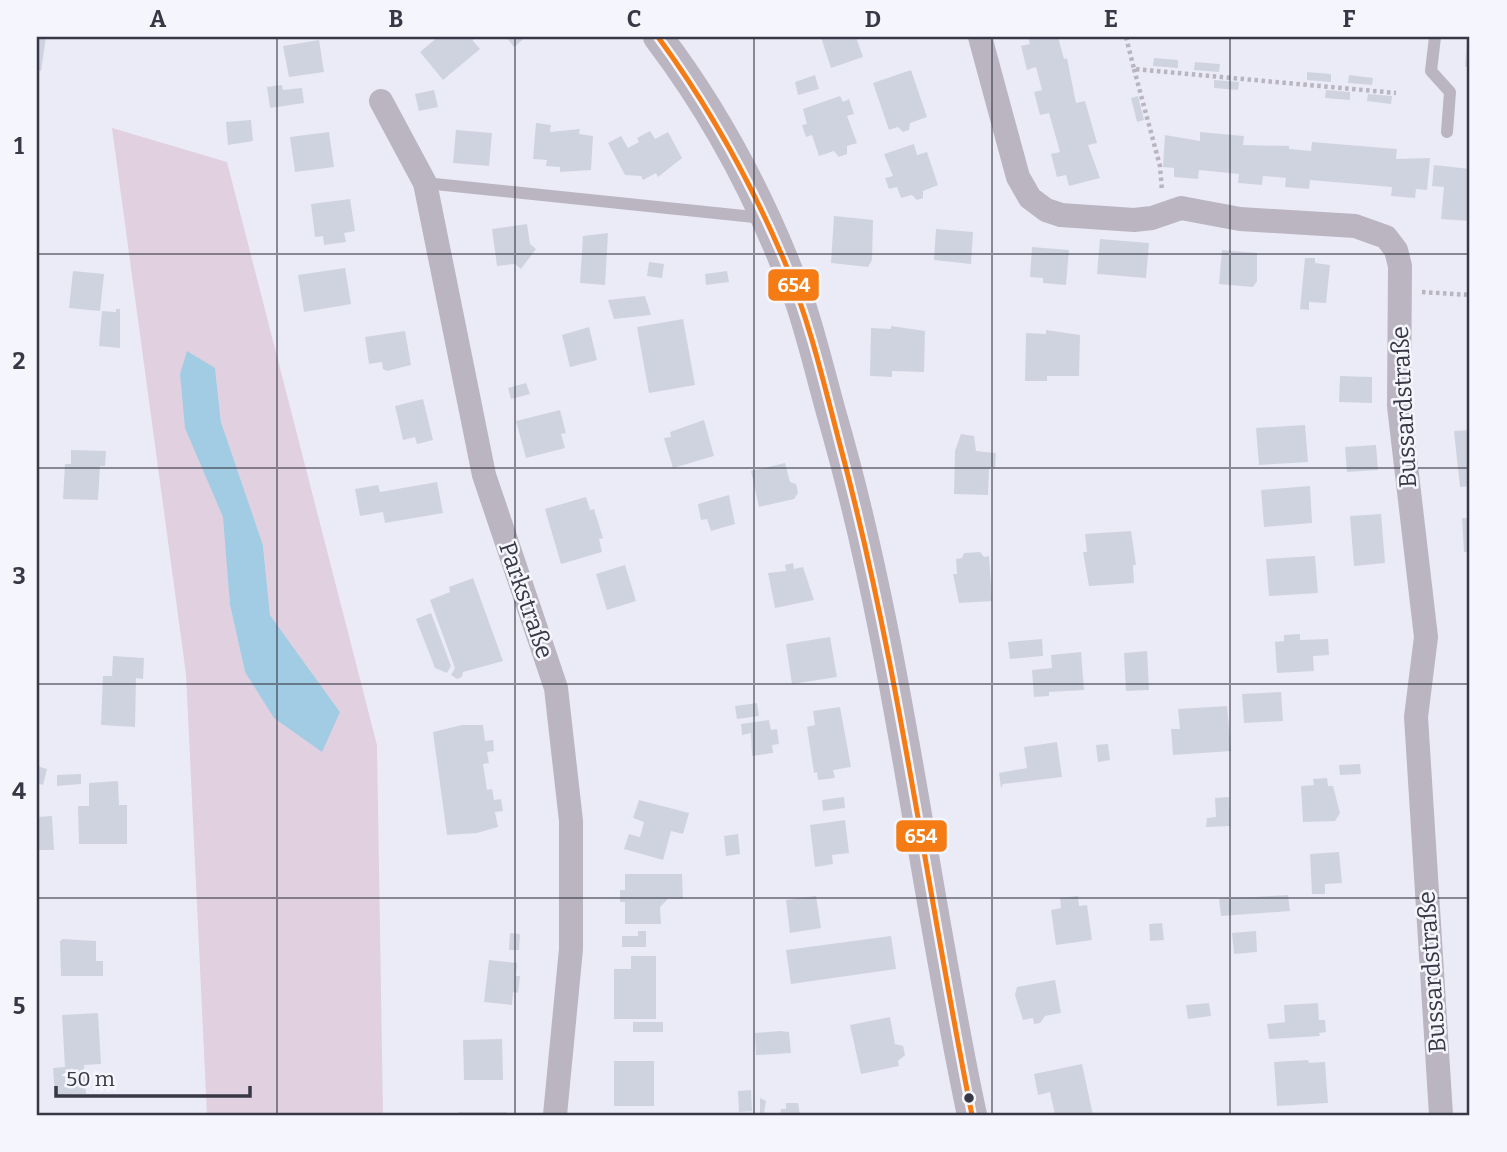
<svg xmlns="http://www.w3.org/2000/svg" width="1507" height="1152" viewBox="0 0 1507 1152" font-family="Bitter,serif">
<rect width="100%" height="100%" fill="#ebebf7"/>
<!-- green -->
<path fill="#e1d0e0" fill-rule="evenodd" d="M112 128 227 162 377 745 383 1115H207L186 674ZM215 368 221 422 263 545 270 615 340 712 245 672 230 605Z"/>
<!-- water -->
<polygon fill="#a2cce3" points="187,351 215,368 221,422 263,545 270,615 340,712 322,752 274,718 245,672 230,605 223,517 185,428 180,374"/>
<!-- building -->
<g fill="#cfd3e0">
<polygon points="37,37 46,37 41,71 37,71"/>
<polygon points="438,37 474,37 473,41 480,49 443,80 420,52"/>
<polygon points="506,37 526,37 514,47"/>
<polygon points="821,37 856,37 863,57 831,68"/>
<polygon points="1028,37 1058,37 1064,59 1067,58 1076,103 1085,101 1097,143 1088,145 1100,178 1069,186 1066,175 1057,177 1051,154 1060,152 1049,113 1040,115 1034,92 1042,90 1036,67 1027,70 1021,46 1030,44"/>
<polygon points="1467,37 1470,37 1470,67 1465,67"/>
<polygon points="319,40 324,72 289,77 283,46"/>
<polygon points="1154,58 1178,60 1178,68 1153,66"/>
<polygon points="1195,62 1220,64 1219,72 1194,70"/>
<polygon points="911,70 927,117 910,123 909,130 903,132 898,127 889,130 873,83"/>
<polygon points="1307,72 1331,74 1331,82 1307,80"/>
<polygon points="815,75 819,89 798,95 795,82"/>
<polygon points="1349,75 1373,78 1372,85 1348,83"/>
<polygon points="1214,80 1239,82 1238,90 1214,88"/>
<polygon points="282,85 283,90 302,88 304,103 270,108 267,87"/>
<polygon points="434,90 438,107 419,111 415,94"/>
<polygon points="1326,90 1350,92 1350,100 1325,98"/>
<polygon points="1368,94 1392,96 1391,104 1367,101"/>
<polygon points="840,96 843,102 849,99 854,114 847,116 857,143 847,146 847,154 839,157 834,151 819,156 812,135 806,137 802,125 807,124 803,109"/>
<polygon points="1138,96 1144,120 1137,122 1131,98"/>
<polygon points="251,120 253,141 228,145 226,122"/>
<polygon points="536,123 551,125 550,132 580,129 579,134 593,136 591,170 560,172 560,167 546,166 547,160 533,159"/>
<polygon points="456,130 492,133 489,166 453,163"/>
<polygon points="650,131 655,139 668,132 682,158 658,177 656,173 643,180 641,176 625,175 608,143 621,136 628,148 639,142 637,138"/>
<polygon points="329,132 334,167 295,172 290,137"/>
<polygon points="1200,132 1244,136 1243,145 1289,146 1289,149 1311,151 1312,142 1397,149 1396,159 1430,158 1427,190 1416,189 1415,198 1391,196 1392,187 1310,180 1309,189 1285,187 1286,178 1263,176 1262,185 1238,183 1239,174 1199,170 1198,179 1174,177 1174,168 1163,167 1165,135 1200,141"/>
<polygon points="914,144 917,155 927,152 938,185 923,191 923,198 917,200 912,195 901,198 897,187 889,189 885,178 893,176 884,154"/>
<polygon points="1434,165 1470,169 1470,221 1441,219 1444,187 1432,186"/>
<polygon points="350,199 355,231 344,233 346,242 324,245 323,236 315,237 311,204"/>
<polygon points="834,216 873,220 872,260 868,267 831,263"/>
<polygon points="527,224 530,244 536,249 521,269 515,264 497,266 492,229"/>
<polygon points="936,229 973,232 971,264 934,260"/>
<polygon points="608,233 605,285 580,283 583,236"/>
<polygon points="1100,239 1149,243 1146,278 1097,274"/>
<polygon points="1032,247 1069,250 1066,285 1043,283 1043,278 1030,277"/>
<polygon points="1222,250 1257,253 1257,281 1253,287 1219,284"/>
<polygon points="1305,258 1315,258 1315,263 1330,265 1326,303 1309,302 1309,310 1300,309"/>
<polygon points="649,262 664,264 662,278 647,276"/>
<polygon points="345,268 351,304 304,312 298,275"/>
<polygon points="73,271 104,274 100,311 69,308"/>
<polygon points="727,271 729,282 706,285 705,274"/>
<polygon points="645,296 651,315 614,319 608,300"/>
<polygon points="116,309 120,309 120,348 99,346 102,311 116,312"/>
<polygon points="683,319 695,385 649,393 637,327"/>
<polygon points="891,326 925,331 924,372 892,371 892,377 870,376 871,328 891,329"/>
<polygon points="589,327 597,360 570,367 562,335"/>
<polygon points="1046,330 1080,335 1079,376 1047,376 1047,381 1025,381 1026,333 1046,334"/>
<polygon points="405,331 411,365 387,371 383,369 382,362 369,364 365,337"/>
<polygon points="1340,376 1372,377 1372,403 1339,402"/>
<polygon points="526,383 530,394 511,399 508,388"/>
<polygon points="423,399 433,440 417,444 415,437 403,440 395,406"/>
<polygon points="560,410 566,433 561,434 565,448 526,458 516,421"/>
<polygon points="704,420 714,456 673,468 664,438 671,437 670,432"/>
<polygon points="1305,425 1308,462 1259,465 1256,428"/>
<polygon points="1470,430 1470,486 1460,487 1454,431"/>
<polygon points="961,434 974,436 976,451 996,453 995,469 989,469 988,495 954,494 955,451"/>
<polygon points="1376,445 1378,470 1347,472 1345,447"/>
<polygon points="71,450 106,451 105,466 100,466 98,500 63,499 65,464 71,464"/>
<polygon points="785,463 790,482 796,484 798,493 794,499 759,507 751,471"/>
<polygon points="437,482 443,513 385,523 383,512 360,516 355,489 378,485 380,492"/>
<polygon points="1310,486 1312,523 1264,527 1261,490"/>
<polygon points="729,495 735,524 711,531 707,519 701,520 698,504"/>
<polygon points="586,497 590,510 594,509 603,538 599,539 602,552 561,564 545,509"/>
<polygon points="1381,514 1385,563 1354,566 1350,516"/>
<polygon points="1462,518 1470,518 1470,552 1464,552"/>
<polygon points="1131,531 1136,565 1133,565 1134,583 1089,586 1083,552 1087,552 1085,534"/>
<polygon points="980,552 984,557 989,556 992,601 959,603 953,574 957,574 956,559 962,558 964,553"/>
<polygon points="1315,556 1318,593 1269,596 1266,559"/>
<polygon points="793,563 794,569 803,567 814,600 775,608 768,573 786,571 785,565"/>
<polygon points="625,565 636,601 607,610 596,574"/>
<polygon points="473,578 503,661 463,672 462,677 457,679 451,675 455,668 430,600 450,592 449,587"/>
<polygon points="431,613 451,666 447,673 435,668 416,619"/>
<polygon points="1300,634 1300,640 1328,639 1329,655 1313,656 1314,671 1277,673 1275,642 1284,641 1284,635"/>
<polygon points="830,637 837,677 792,684 786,644"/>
<polygon points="1042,639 1043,656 1010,659 1008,642"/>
<polygon points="1147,651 1149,690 1126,691 1124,653"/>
<polygon points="1081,652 1084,690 1049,692 1049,696 1034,697 1032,670 1052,668 1051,655"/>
<polygon points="113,656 144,658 143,679 136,678 135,727 101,725 103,676 112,676"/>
<polygon points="1281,692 1283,721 1244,723 1242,694"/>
<polygon points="757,703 759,716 737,719 735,706"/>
<polygon points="1227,706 1231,751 1173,755 1171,729 1180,729 1178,709"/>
<polygon points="840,707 851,767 833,770 835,778 818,780 817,772 814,773 807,727 815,725 813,711"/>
<polygon points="769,720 771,730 777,729 779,744 772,745 773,753 752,756 751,733 742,735 741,724"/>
<polygon points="462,725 483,725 485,741 493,740 494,751 487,752 489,763 483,764 487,790 492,789 494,800 501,799 503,811 495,812 498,827 477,833 447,835 433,732"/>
<polygon points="1057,742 1062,777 1003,784 1001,788 999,773 1027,768 1024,747"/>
<polygon points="1108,744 1110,760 1098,762 1096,745"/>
<polygon points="1360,764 1361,774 1340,775 1339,765"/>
<polygon points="37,766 47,769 43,785 37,783"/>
<polygon points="81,774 81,784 57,786 57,775"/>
<polygon points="1327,778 1328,786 1333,786 1340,813 1335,821 1303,822 1301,786 1314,785 1313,779"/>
<polygon points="118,781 119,805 127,805 127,844 79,844 78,806 89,806 89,783"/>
<polygon points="844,797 845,808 823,811 822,800"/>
<polygon points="1229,797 1230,826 1206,827 1207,818 1216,817 1215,798"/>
<polygon points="639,800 689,813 683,834 671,831 663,860 624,849 629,834 640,837 644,822 633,818"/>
<polygon points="52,816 54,850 37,850 37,817"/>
<polygon points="845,820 849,853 832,855 833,864 815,867 810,825"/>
<polygon points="738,834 740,854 726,856 724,836"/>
<polygon points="1339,852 1342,883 1325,884 1325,894 1312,894 1310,854"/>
<polygon points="625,874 682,874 683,899 668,899 660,907 661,924 625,924 625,902 620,902 620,890 625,890"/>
<polygon points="1288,895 1290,911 1221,916 1219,899"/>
<polygon points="816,896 821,928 790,933 786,900"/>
<polygon points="1078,896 1079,906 1087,905 1092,940 1056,945 1051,910 1061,908 1060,898"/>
<polygon points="1162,923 1164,940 1150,941 1149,924"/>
<polygon points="638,931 646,931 646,947 622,947 622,936 638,936"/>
<polygon points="1256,931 1257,952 1234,954 1232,933"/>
<polygon points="510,933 520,934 519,950 509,950"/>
<polygon points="891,936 896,969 791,984 786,950"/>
<polygon points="63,939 96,941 96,961 103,961 103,976 61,976 60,941"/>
<polygon points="631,956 656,956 656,1019 614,1019 614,969 631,969"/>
<polygon points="489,960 517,963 516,976 520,976 518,993 513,992 512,1005 484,1002"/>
<polygon points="1055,980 1061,1013 1045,1016 1040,1023 1034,1024 1033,1018 1023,1020 1015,995 1017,987"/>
<polygon points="1209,1003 1211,1016 1188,1019 1186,1005"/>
<polygon points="1318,1003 1319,1020 1325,1020 1326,1032 1319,1033 1320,1036 1269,1039 1267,1024 1285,1022 1284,1005"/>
<polygon points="98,1013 101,1064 84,1065 86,1094 55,1095 53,1068 65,1067 62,1015"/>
<polygon points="890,1017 895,1044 903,1046 905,1055 898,1061 899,1066 861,1074 850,1025"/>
<rect x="633" y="1022" width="30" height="10"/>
<polygon points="780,1031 789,1032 791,1053 756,1055 755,1033"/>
<polygon points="502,1039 503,1080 464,1080 463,1040"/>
<polygon points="1308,1060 1309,1063 1325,1062 1328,1103 1277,1106 1274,1062"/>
<rect x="614" y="1061" width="40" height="45"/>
<polygon points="1082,1064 1093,1115 1055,1115 1050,1092 1038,1095 1034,1074"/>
<polygon points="751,1090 752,1111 739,1112 738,1091"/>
<polygon points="760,1098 766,1101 764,1113 760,1113"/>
<polygon points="786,1103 798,1103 800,1115 780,1115 781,1109 786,1109"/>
<rect x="458" y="1112" width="49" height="3"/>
</g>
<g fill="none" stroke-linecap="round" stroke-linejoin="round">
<!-- path -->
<g stroke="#b9b5c0" stroke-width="4.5" stroke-dasharray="3.5 3.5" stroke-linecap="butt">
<polyline points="1126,37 1134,69 1396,93"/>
<polyline points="1134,69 1160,166 1162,191"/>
<polyline points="1422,292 1470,295"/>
</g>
<!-- service -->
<g stroke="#bbb5c2" stroke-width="12">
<polyline points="1435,37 1431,71 1450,92 1447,132"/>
<polyline points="425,183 764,218"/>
</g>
<!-- minor -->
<g stroke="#bbb5c2" stroke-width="24">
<polyline points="980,37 1018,177 1030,198 1046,210 1061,215 1134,220 1152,218 1181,208 1240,219 1355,226 1386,237 1396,250 1400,266 1399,406 1426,637 1416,717 1441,1115"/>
<polyline points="381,101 425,183 484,475 556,688 571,821 571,949 555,1115"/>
</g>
<!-- tertiary -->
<path stroke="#bbb5c2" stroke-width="30" d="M658 37C718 116 766 209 800 302 812 338 821 376 831 412 898 642 922 881 972 1115"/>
<!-- bus-1 casing -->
<g stroke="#f5f5fd" stroke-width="10">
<path id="bus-1" d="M658 37C710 108 752 184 786 265 810 323 824 384 840 445 899 665 927 892 972 1115"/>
</g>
<!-- bus-1 -->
<use href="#bus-1" stroke="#f57c14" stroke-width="5"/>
</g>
<!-- grid -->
<path fill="none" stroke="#373745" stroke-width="2" stroke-opacity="0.55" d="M277 37V1115M515 37V1115M754 37V1115M992 37V1115M1230 37V1115M37 254H1470M37 468H1470M37 684H1470M37 898H1470"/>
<!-- markers -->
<circle fill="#373745" stroke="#f5f5fd" stroke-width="2.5" cx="969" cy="1098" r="6"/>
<g text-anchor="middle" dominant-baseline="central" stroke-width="5" stroke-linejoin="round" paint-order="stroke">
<!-- street labels -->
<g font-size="24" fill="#373745" stroke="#f5f5fd">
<text transform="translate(1404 407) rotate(-93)">Bussardstraße</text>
<text transform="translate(526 600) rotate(71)">Parkstraße</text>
<text transform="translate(1432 972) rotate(-94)">Bussardstraße</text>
</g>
</g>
<g stroke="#f5f5fd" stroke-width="2.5">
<rect x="767" y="268" width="53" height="34" rx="7" fill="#f57c14"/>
<rect x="895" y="819" width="53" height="34" rx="7" fill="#f57c14"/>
</g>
<g font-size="19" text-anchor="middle" font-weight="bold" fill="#fff">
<text x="794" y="292">654</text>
<text x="921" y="843">654</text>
</g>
<!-- border -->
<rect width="1507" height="1152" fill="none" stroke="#f5f5fd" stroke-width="77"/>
<!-- scale -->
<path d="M56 1086v10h194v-10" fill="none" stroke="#373745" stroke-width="3.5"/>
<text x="66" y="1086" font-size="21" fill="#373745" stroke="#f5f5fd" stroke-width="5" paint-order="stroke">50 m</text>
<rect x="38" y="38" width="1430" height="1076" fill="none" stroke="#373745" stroke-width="2.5"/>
<g font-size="23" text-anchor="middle" font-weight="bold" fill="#373745">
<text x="158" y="27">A</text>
<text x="396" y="27">B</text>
<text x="634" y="27">C</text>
<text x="873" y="27">D</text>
<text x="1111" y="27">E</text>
<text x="1349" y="27">F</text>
<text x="19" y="154">1</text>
<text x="19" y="369">2</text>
<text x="19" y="584">3</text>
<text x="19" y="799">4</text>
<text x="19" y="1014">5</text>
</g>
</svg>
